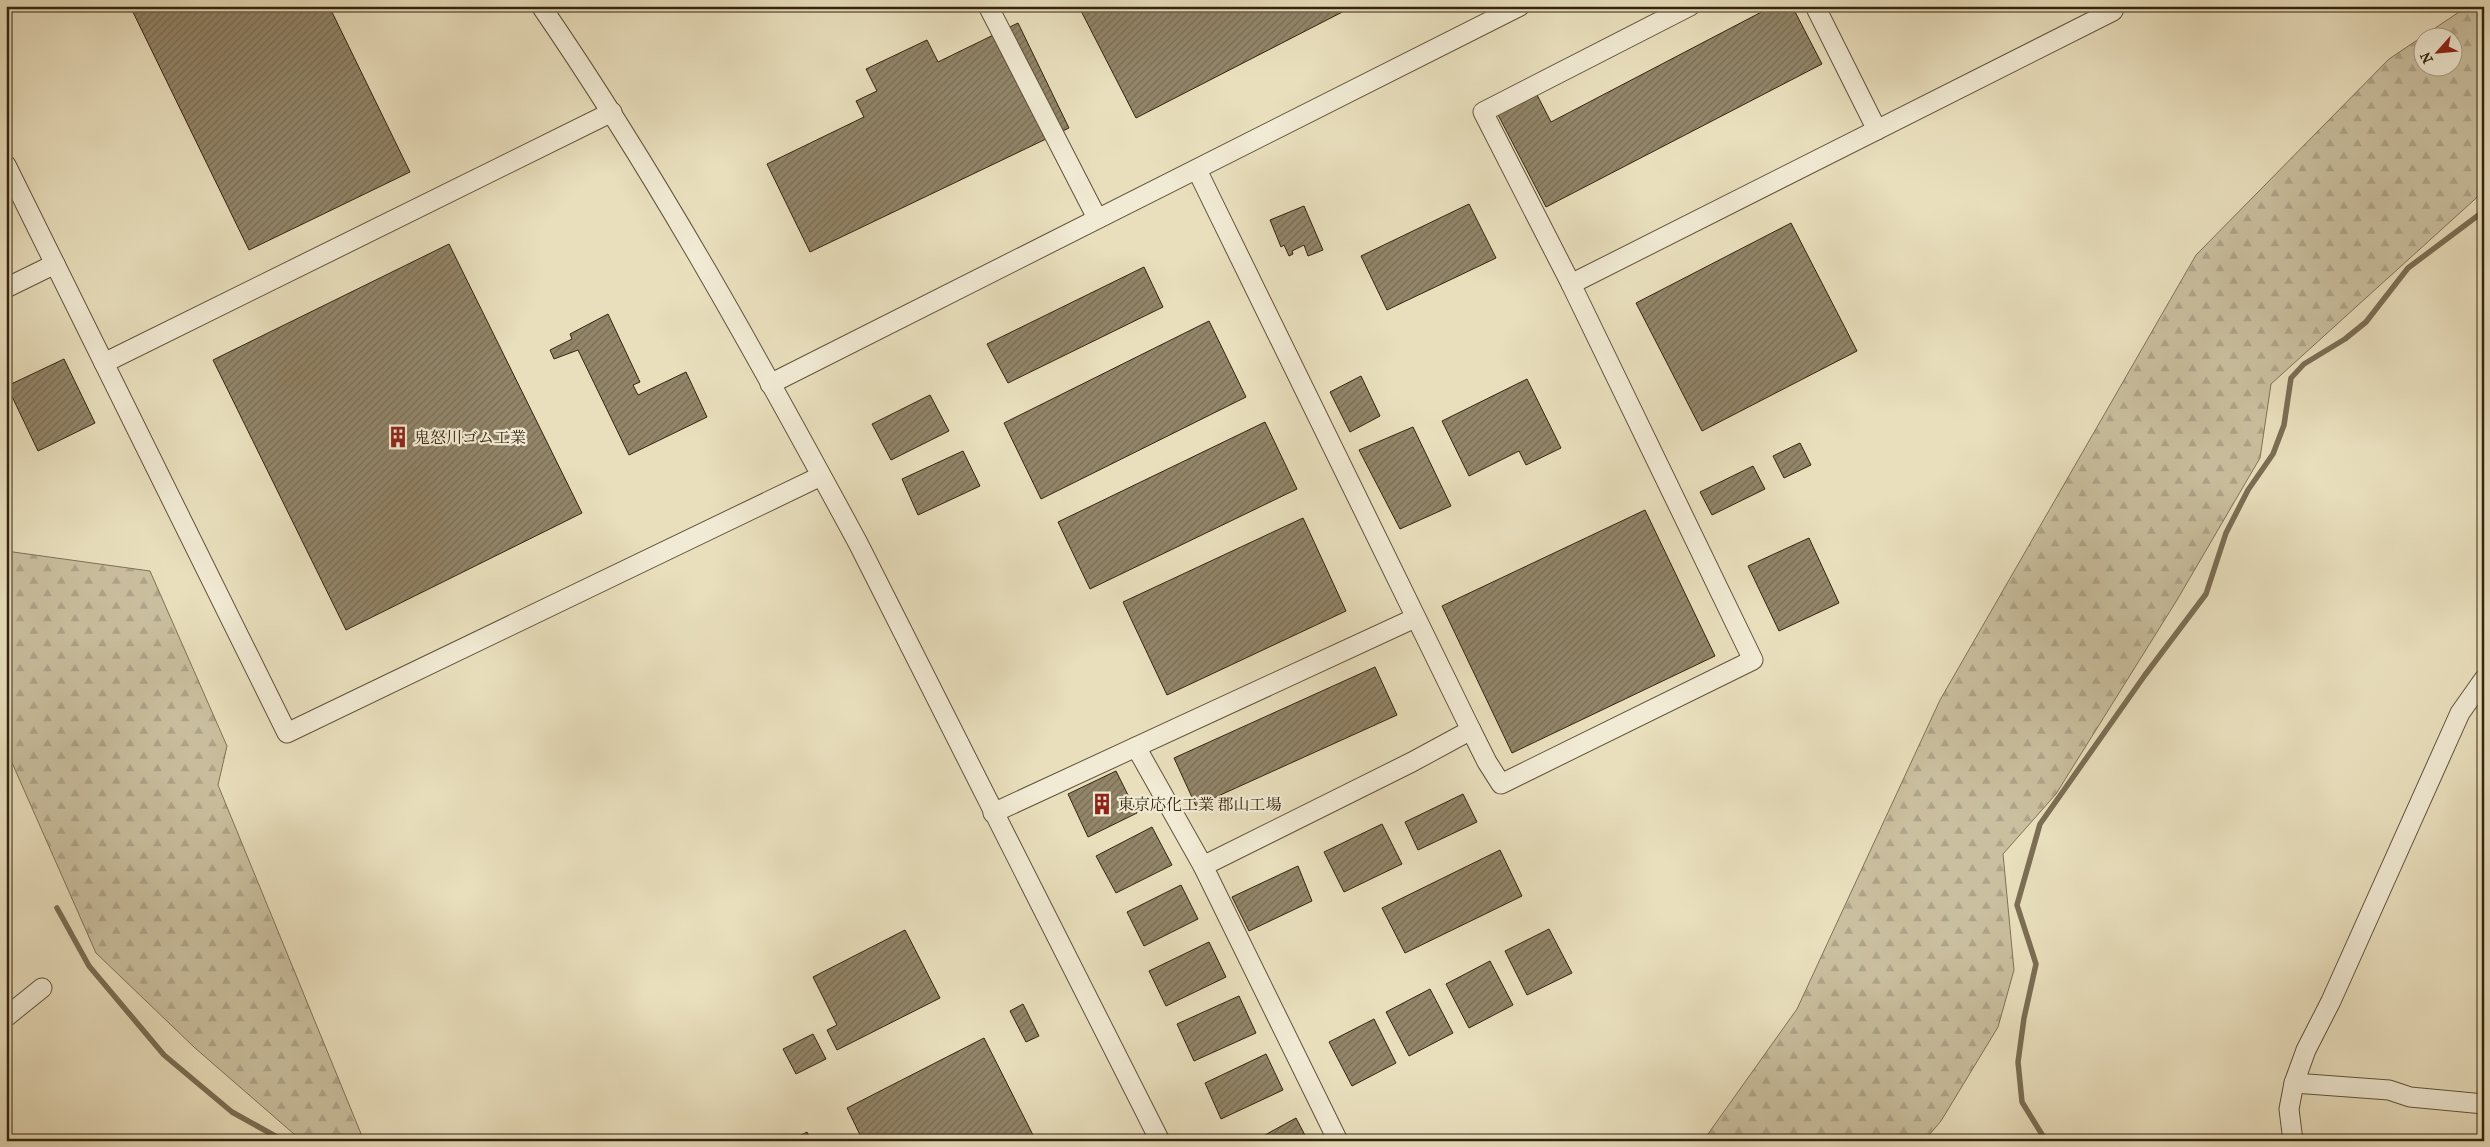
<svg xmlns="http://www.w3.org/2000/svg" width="2490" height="1147" viewBox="0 0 2490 1147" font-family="'IM FELL French Canon','Noto Serif JP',serif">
<defs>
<pattern id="forest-firs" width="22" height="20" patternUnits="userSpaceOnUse" patternTransform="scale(1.25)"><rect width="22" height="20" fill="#cabf9f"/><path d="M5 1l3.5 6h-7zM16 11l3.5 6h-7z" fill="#aea488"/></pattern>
<pattern id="building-hatch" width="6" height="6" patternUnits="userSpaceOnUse" patternTransform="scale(1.25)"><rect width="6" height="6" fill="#928569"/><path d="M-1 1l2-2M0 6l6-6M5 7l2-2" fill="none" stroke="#786d55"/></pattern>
</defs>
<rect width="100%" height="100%" fill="#e9dfbd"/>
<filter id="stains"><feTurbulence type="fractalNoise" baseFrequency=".004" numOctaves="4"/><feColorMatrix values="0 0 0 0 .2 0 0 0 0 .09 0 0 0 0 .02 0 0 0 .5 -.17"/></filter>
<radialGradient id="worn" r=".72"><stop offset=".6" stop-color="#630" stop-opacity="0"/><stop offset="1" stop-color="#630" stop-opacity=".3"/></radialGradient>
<!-- forest -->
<g fill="url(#forest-firs)" stroke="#7f7256" fill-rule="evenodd">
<path d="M2468 6H2484V191L2271 384 2260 458 2177 600 2056 794 2003 854 2014 970 1998 1027 1941 1121 1924 1141H1703L1797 1009 1940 700 2196 255 2389 59ZM2422 38H2452V68H2422Z"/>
<polygon points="6,551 150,571 227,746 218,785 364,1141 302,1141 195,1048 96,953 6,749"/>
</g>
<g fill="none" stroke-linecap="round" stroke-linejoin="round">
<!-- stream -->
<g stroke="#7b6e54" stroke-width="5.5">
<polyline points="57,908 89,966 164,1055 232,1112 284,1141"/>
<polyline points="2046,1141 2022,1102 2018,1062 2024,1018 2036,964 2017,905 2040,824 2145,675 2206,594 2226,533 2248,490 2273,454 2284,425 2291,378 2304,364 2345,339 2366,322 2408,268 2484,211"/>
</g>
</g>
<!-- building -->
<g fill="url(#building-hatch)" stroke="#34240e">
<polygon points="130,6 329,6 410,172 249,250"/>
<polygon points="1082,6 1354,6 1136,118 1079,7"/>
<polygon points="1773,6 1792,6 1822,64 1546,207 1496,111 1535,91 1551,122"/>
<polygon points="1018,23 1069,128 810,252 767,164 864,117 856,101 877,91 866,69 927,40 938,62"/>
<polygon points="1469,204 1496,258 1387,310 1361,256"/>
<polygon points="1304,206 1323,250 1308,256 1304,245 1292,251 1293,254 1289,256 1284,245 1281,247 1270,220"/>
<polygon points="1791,223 1857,351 1702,431 1636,303"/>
<polygon points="449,244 582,513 346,630 213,360"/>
<polygon points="1144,267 1163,307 1008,383 987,344"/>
<polygon points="608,314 640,382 633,385 638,395 686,372 707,417 629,455 578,350 554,359 550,350 572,339 570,334"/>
<polygon points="1209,321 1246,397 1041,499 1004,423"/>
<polygon points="64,359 95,423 38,451 7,386"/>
<polygon points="1361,376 1380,416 1350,432 1330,392"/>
<polygon points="1527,379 1561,448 1526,465 1519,451 1469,476 1442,421"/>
<polygon points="930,395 949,431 891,460 872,424"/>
<polygon points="1265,422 1297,489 1090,589 1058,522"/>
<polygon points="1413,427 1451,506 1400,529 1359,450"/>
<polygon points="1800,443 1811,465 1784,478 1773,456"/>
<polygon points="963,451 980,486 918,515 902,479"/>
<polygon points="1753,466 1765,489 1712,515 1700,492"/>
<polygon points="1645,510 1715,656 1512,753 1442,606"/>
<polygon points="1303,518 1346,611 1167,695 1123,602"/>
<polygon points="1809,538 1839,603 1779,631 1748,566"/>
<polygon points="1375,667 1397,715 1196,806 1174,758"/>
<polygon points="1116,771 1137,813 1088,837 1068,794"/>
<polygon points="1463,794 1477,822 1418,850 1405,822"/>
<polygon points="1382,824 1402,864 1344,892 1324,852"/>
<polygon points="1152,827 1172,865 1116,893 1096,856"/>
<polygon points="1500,850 1522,896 1405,953 1382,908"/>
<polygon points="1298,866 1312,901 1249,931 1232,897"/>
<polygon points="1181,885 1198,919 1144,946 1127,912"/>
<polygon points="1549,929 1572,973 1527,995 1505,951"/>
<polygon points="905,930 940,998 837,1050 827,1030 837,1025 813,977"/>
<polygon points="1209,942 1226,977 1166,1006 1149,971"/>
<polygon points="1490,961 1513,1005 1469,1028 1446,984"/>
<polygon points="1430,989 1453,1033 1409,1056 1386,1012"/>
<polygon points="1239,996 1256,1033 1194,1061 1177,1024"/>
<polygon points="1023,1004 1039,1036 1026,1042 1010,1011"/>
<polygon points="1374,1019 1396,1063 1352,1086 1329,1042"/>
<polygon points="813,1034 826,1059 796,1074 783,1049"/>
<polygon points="984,1038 1036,1141 863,1141 847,1108"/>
<polygon points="1266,1054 1283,1090 1221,1119 1205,1083"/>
<polygon points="1296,1118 1308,1141 1254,1141"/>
<polygon points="807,1132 811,1141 790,1141"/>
</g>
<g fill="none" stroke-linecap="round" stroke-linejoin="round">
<!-- minor casing -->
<g stroke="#61533a" stroke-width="21">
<g id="minor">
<path d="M541 6C659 178 759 360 858 543L1160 1141"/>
<polyline points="988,6 1097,218"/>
<polyline points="1815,6 1877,130"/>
<polyline points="6,165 287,733 821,476"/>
<polyline points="1197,170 1471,730 1412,762 1203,866"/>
<polyline points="1571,284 2113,11 2115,6"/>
<polyline points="6,288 55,264"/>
<polyline points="104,363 612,112"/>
<polyline points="770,384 1520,6"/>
<polyline points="1471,730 1487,762 1501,784 1753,660 1571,284 1483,112 1690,6"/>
<polyline points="1136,747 1203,866 1338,1141"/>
<polyline points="993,813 1415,618"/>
<polyline points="6,1017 42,988"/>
<polyline points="2294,1083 2389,1090 2410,1097 2484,1104"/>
<polyline points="2293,1141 2289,1109 2294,1083 2306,1050 2331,1001 2460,713 2484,679"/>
</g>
</g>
<!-- minor -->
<use href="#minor" stroke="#f1ead4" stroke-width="19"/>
</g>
<!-- icons -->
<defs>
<g id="building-bare" transform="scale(1.725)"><path d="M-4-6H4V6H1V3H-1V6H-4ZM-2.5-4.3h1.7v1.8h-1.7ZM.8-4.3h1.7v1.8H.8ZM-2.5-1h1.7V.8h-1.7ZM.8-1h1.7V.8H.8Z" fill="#8f2418" stroke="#f1ead4" stroke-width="2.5" paint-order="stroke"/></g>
</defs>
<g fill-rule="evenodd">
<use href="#building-bare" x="398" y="437"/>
<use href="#building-bare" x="1102" y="804"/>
</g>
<g text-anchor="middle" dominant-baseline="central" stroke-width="4.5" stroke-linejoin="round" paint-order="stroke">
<!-- poi labels -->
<g font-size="16" fill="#34240e" stroke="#f1ead4" text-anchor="start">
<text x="414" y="437">鬼怒川ゴム工業</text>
<text x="1118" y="804">東京応化工業 郡山工場</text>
</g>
</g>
<!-- margin -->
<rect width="2490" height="1147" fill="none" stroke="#e9dfbd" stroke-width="25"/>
<rect x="8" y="8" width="2475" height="1132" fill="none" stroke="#34240e" stroke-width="2.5"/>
<rect x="12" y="12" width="2465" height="1122" fill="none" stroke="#34240e"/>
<!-- north arrow -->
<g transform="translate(2438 52) rotate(243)"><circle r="24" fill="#f1ead4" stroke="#a59b85"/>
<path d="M0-4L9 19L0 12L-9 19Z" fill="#8f2418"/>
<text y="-8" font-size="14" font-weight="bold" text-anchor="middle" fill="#34240e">N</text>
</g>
<rect width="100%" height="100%" filter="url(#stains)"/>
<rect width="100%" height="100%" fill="url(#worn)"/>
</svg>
